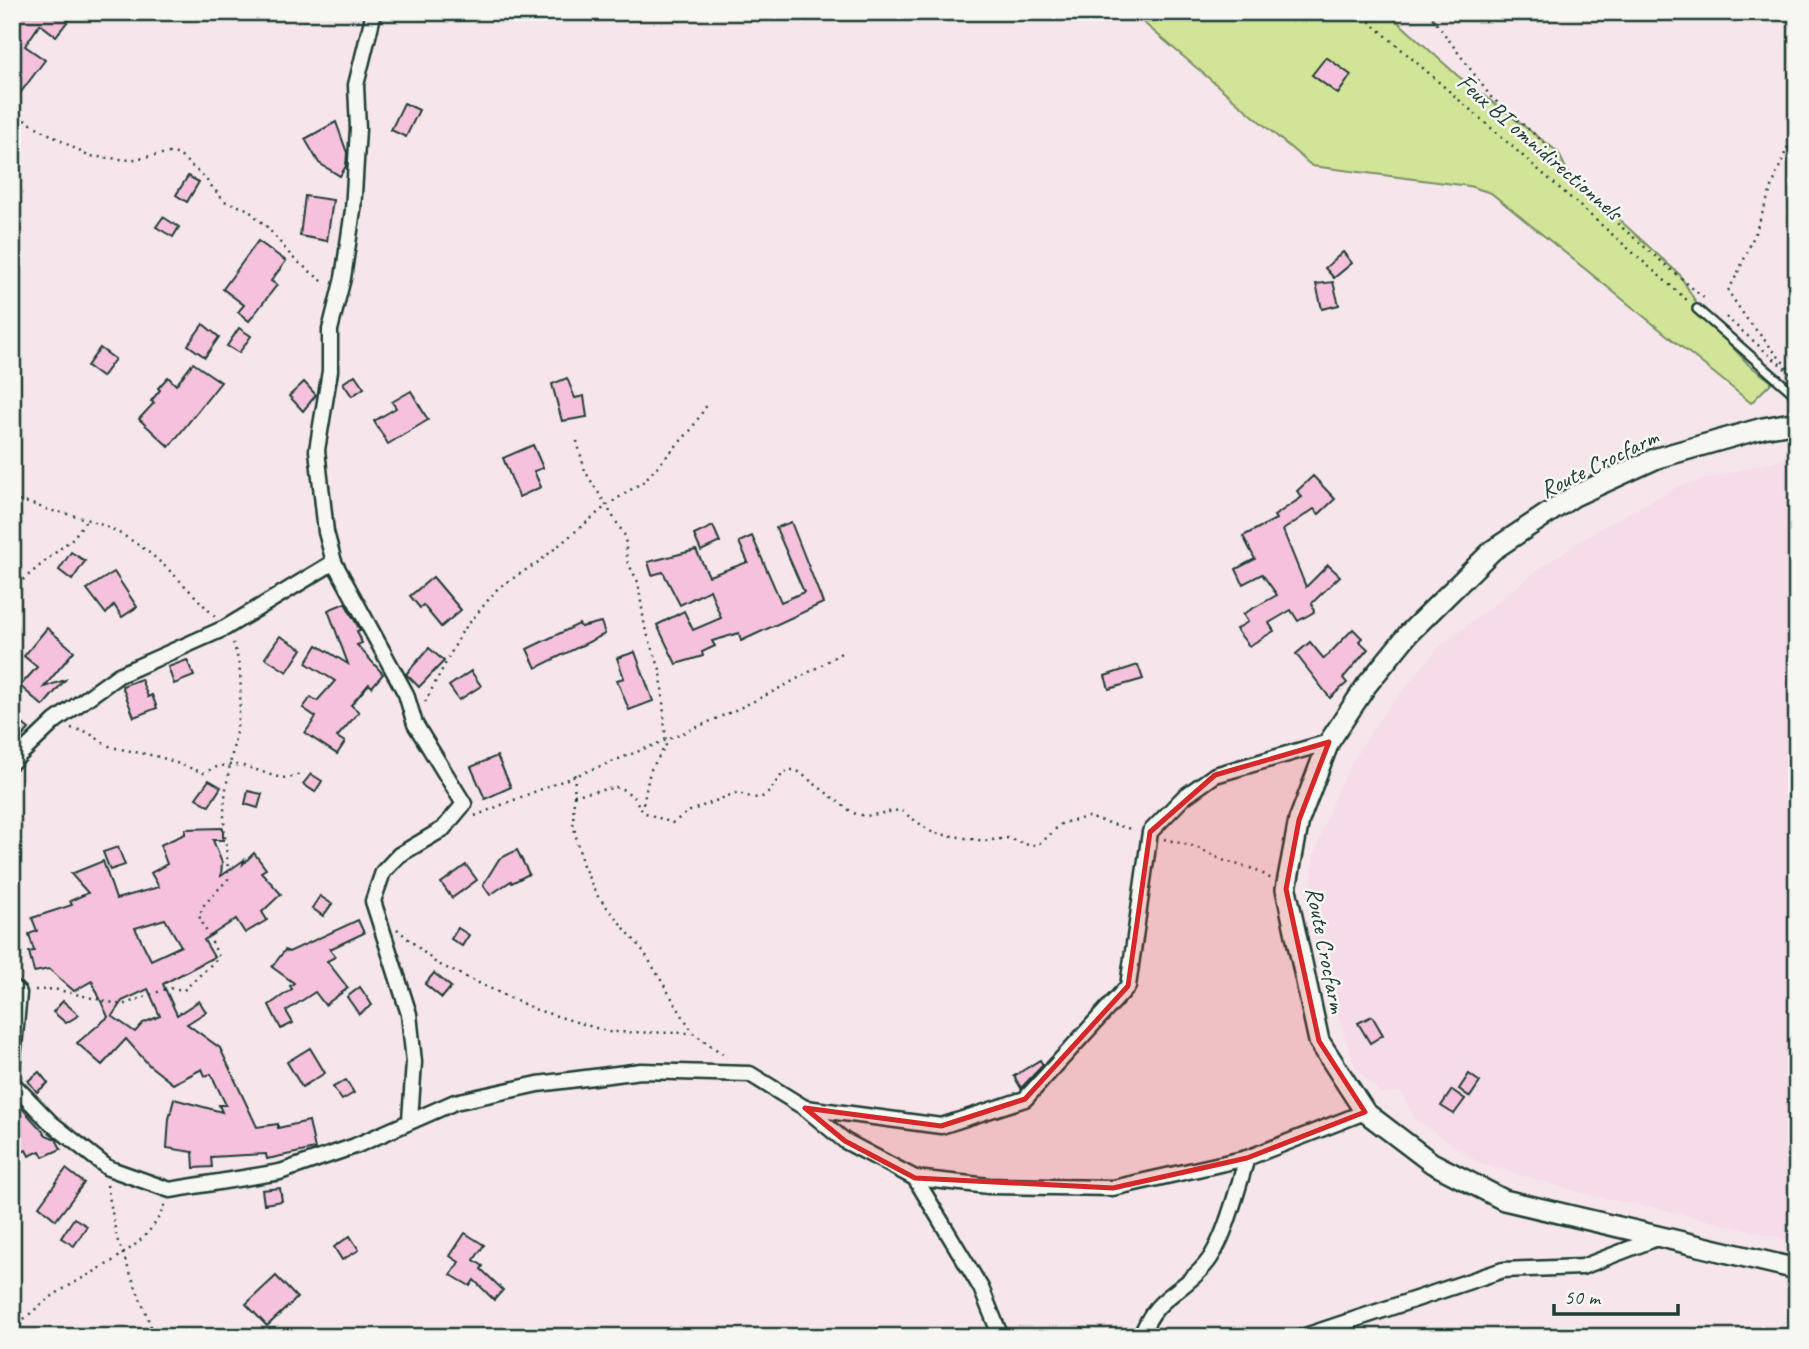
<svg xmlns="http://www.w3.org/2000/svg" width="1809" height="1349" viewBox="0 0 1809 1349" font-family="Caveat,sans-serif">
<rect width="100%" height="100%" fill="#f6e6ec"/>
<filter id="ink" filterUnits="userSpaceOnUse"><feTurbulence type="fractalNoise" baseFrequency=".0143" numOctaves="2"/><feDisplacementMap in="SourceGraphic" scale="14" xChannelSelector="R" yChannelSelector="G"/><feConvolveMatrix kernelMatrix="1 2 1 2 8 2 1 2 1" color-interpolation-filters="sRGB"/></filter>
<g filter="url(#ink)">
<!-- built -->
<polygon fill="#f6dbe8" points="1797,455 1797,1242 1665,1210 1593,1196 1479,1163 1415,1119 1401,1091 1381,1094 1355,1067 1322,971 1313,934 1311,893 1314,856 1334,797 1352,762 1380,718 1439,647 1542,567 1597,530 1679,486"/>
<!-- green -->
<polygon fill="#d1e498" stroke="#789066" stroke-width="2" points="1131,12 1387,12 1458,76 1558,152 1568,173 1680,275 1705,318 1749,365 1772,382 1751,403 1491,193 1469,186 1312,166"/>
<!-- building -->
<g fill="#f6c1dd" stroke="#1f3d34" stroke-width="2" fill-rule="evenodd">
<polygon points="22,12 75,12 56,36 40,24 25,46 45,60 12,104 12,22"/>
<polygon points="1326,57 1351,75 1338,94 1312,75"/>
<polygon points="404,103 419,110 406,137 391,130"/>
<polygon points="336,122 347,153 346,166 340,176 319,163 305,139"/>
<polygon points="188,176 199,182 187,202 176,195"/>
<polygon points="305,196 333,200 327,241 300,236"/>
<polygon points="163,217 179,227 173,237 156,227"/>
<polygon points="258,241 286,261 271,281 277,285 249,321 238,312 244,305 223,289"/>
<polygon points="1343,252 1352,263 1334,278 1325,268"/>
<polygon points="1333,282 1339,305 1322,309 1316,284"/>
<polygon points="203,324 219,337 205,357 188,345"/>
<polygon points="239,328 251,336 239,353 227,346"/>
<polygon points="100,348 115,359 102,377 87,366"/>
<polygon points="193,363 221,382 169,447 139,419 154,403 151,401 160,390 158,388 168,377 176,385"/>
<polygon points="355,375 364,388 352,396 343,383"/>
<polygon points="567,378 575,398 584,396 587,417 562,421 552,384"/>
<polygon points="304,382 316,395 303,411 289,396"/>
<polygon points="411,391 428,420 388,444 374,421 396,408 392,402"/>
<polygon points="533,445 543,468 534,471 541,487 519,497 503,458"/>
<polygon points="1313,476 1335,499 1319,514 1314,509 1283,530 1306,587 1328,565 1340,576 1312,603 1314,612 1298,621 1291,610 1269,623 1274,631 1249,646 1236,629 1248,622 1243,614 1277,595 1262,574 1243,584 1236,569 1255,559 1243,536 1276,519 1274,516 1302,497 1297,491"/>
<polygon points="791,522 823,603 741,641 739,633 712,641 715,646 702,652 703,656 676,664 657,625 684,611 693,630 721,618 710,590 680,605 663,572 652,575 648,562 696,550 709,576 748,562 739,542 752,536 781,602 804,592 776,528"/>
<polygon points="713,526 720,542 701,551 694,535"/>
<polygon points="71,552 85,561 72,580 59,570"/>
<polygon points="114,572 137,607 122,617 114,605 106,614 87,589"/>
<polygon points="433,577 461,610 441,627 423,605 420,608 410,596"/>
<polygon points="345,603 360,630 357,631 362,643 357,645 383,674 372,687 369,684 351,705 359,712 337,737 345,742 337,754 305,733 316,717 303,708 311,697 317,701 335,681 306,663 317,645 348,664 328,610"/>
<polygon points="601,622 605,634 536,668 527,649 579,624 581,627"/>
<polygon points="47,628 74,651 44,687 65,680 43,706 20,686 37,667 24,656"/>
<polygon points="1353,629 1362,638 1359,641 1368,649 1343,678 1347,683 1330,698 1296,654 1310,642 1324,659"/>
<polygon points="280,636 302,649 287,672 265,658"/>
<polygon points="429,648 444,661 419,687 406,674"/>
<polygon points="635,652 653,701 629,710 617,680 624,678 617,658"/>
<polygon points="187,660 194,676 174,684 168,667"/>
<polygon points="1138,665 1143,679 1109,689 1105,676"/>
<polygon points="471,671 481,686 459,700 449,686"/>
<polygon points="141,679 148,697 152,695 157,708 134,717 122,686"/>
<polygon points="12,715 29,729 12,748"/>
<polygon points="497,756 511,787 485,799 471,767"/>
<polygon points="311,774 322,781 315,792 303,784"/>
<polygon points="209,780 221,787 209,806 196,798"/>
<polygon points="248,791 262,794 258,808 245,804"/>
<path d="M223 828V840H213L222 863 221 876 244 860 243 864 254 853 266 869 261 872 281 894 262 912 267 920 245 933 236 919 204 940 214 957 163 984 177 1015 199 1001 206 1012 187 1024 220 1048 257 1127 278 1124V1128L309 1121 315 1149 267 1159 266 1154 211 1157 212 1167 194 1168 193 1152 167 1148 169 1119 174 1099 222 1112 219 1105H226L211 1074 205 1076 202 1069 173 1084 149 1065 126 1039 102 1065 77 1043 108 1017 92 981 74 991 49 969 34 972 29 952 34 951 29 934 37 931 32 918 72 905 70 901 88 893 71 874 103 861 116 899 159 887 151 873 167 864 160 845 185 834V829ZM165 919 181 946 151 960 135 928ZM148 989 160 1016 143 1023 135 1032 112 1016 122 1001Z"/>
<polygon points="118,847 125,865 110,870 103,852"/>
<polygon points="517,850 529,874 512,883 511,881 490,895 483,885 499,859"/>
<polygon points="466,865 477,880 452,898 441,883"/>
<polygon points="320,896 332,904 323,916 312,908"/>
<polygon points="358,920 364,933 330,949 335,957 327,961 348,988 325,1005 315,992 286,1011 293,1023 281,1029 269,1005 292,989 290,986 294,983 272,967 285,950 289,952"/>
<polygon points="458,928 469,935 462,946 451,939"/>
<polygon points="434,973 451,987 442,998 425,984"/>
<polygon points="360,987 372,1005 359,1014 347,997"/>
<polygon points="63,1001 79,1015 66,1023 53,1012"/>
<polygon points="1372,1016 1383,1035 1370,1043 1358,1023"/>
<polygon points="310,1048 325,1073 302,1087 287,1062"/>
<polygon points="1040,1060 1043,1065 1021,1088 1014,1076"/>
<polygon points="39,1072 48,1083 37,1092 28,1081"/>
<polygon points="1469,1074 1480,1082 1470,1097 1459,1089"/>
<polygon points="346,1080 354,1093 342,1100 333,1087"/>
<polygon points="1452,1090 1465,1099 1454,1114 1441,1106"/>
<polygon points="12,1097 46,1135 56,1139 61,1149 43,1157 40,1151 29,1156 26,1150 12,1157"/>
<polygon points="66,1169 84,1183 56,1220 39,1206"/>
<polygon points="280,1188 282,1201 264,1204 262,1190"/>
<polygon points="74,1218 87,1226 74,1246 61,1238"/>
<polygon points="465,1233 484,1245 474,1260 483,1266 481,1269 503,1290 494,1300 474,1280 470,1286 451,1275 459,1262 450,1256"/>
<polygon points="350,1236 359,1250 342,1260 334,1247"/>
<polygon points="276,1276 297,1298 267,1326 246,1304"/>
</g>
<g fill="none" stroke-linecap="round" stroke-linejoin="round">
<!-- lane casing -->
<g stroke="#1f3d34" stroke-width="12">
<polyline id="lane" points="1697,309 1792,392 1797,406"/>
</g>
<!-- street casing -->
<g stroke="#1f3d34" stroke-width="19">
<g id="street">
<polyline points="374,12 356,85 358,129 353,210 343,278 330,330 330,371 317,450 326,532 334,562 406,694 415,724 464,804 443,829 399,855 383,872 373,901 409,1014 414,1062 410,1120"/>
<polyline points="12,762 55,721 119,675 225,628 334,562"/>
<polyline points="12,987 19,993 12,1068"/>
<polyline points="12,1083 50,1122 108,1168 170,1190 280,1172 355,1146 455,1102 538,1084 641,1071 750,1074 805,1108 845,1141 915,1178 989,1186 1113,1188 1247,1158 1365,1112"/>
<polyline points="806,1108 941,1126 1025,1099 1128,986 1150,832 1184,797 1215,775 1329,742"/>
<polyline points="915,1178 981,1288 1001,1337"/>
<path d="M1141 1337C1155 1295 1180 1295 1205 1265 1224 1244 1238 1186 1247 1158"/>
<polyline points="1302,1337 1503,1270 1582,1267 1660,1237"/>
</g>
</g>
<!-- secondary casing -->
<g stroke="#1f3d34" stroke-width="24">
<polyline id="secondary" points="1797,422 1763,428 1657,458 1574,496 1493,550 1409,633 1366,686 1329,742 1299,820 1286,889 1319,1041 1365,1112 1432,1163 1504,1200 1797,1269"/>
</g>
<!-- path -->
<g stroke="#1f3d34" stroke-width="2.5" stroke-dasharray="2 5" stroke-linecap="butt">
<polyline points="1359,12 1688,301"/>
<polyline points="1428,12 1491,97 1555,152 1567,180 1705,299"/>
<polyline points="1434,21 1435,12"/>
<polyline points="12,113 88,156 130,160 167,153 178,154 203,176 224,201 247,209 267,227 293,258 326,284"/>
<polyline points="1726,317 1797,379"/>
<path d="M1788 368 1746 318 1728 291C1758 239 1770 181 1797 127"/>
<polyline points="577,441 585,471 625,536 627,561 638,582 645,628 661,672 666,745 650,771 642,809"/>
<path d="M12 501C28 500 39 508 53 511 133 526 162 562 215 617"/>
<polyline points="12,589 73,538 88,518"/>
<polyline points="425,702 462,632 498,588 540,561 606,506 644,481 690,431 707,405"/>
<path d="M71 728 87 732 111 747 160 757 204 773C246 748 272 790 299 774"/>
<polyline points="575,774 573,823 582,863 596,894 644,952 693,1033"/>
<path d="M574 795 619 787 633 796 643 812 672 823 690 811 738 792C773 809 766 785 789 769L799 772 853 813 866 816 900 810 933 833 985 841 1008 838 1031 846 1042 842 1062 823 1088 817 1134 830"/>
<path d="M475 816C598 764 727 725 841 653"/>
<polyline points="1164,839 1196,847 1225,861 1257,870 1271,879"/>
<polyline points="397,929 436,963 534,1009 609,1032 693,1033 727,1057"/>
<path d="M35 990 54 989 122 1005 169 988 184 990 219 957 199 916 204 905 228 879C228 857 224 836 224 814 225 758 254 698 233 643"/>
<polyline points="107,1185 117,1239 155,1337"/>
<path d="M12 1325 18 1324C30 1314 43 1302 57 1293 95 1269 150 1249 165 1203"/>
</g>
<!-- lane -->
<use href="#lane" stroke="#f6f6f2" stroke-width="7"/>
<!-- street -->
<use href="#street" stroke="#f6f6f2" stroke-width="14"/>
<!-- secondary -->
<use href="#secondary" stroke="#f6f6f2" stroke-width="19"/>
</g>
</g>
<!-- marked area -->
<path fill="#d62828" fill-opacity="0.2" stroke="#d62828" stroke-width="5" stroke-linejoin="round" d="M1329 742 1299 820 1286 889 1319 1041 1365 1112 1247 1158 1113 1188 915 1178 845 1141 805 1108 941 1126 1025 1099 1128 986 1150 832 1215 775Z"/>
<g text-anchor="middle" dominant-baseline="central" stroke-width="5" stroke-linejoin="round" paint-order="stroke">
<!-- street labels -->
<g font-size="24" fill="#1f3d34" stroke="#f6f6f2">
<text transform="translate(1540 147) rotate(41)">Feux BI omnidirectionnels</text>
<text transform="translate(1599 463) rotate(-26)">Route Crocfarm</text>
<text transform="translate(1326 950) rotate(79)">Route Crocfarm</text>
</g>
</g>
<!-- margin -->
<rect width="1809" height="1349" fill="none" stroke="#f6f6f2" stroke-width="42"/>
<rect x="21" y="21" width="1767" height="1307" fill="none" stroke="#1f3d34" stroke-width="2.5" filter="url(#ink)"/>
<!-- scale -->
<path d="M1554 1304v10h124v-10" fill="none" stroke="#1f3d34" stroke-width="3.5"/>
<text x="1564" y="1304" font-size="21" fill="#1f3d34" stroke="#f6f6f2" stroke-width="5" paint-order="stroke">50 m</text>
</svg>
